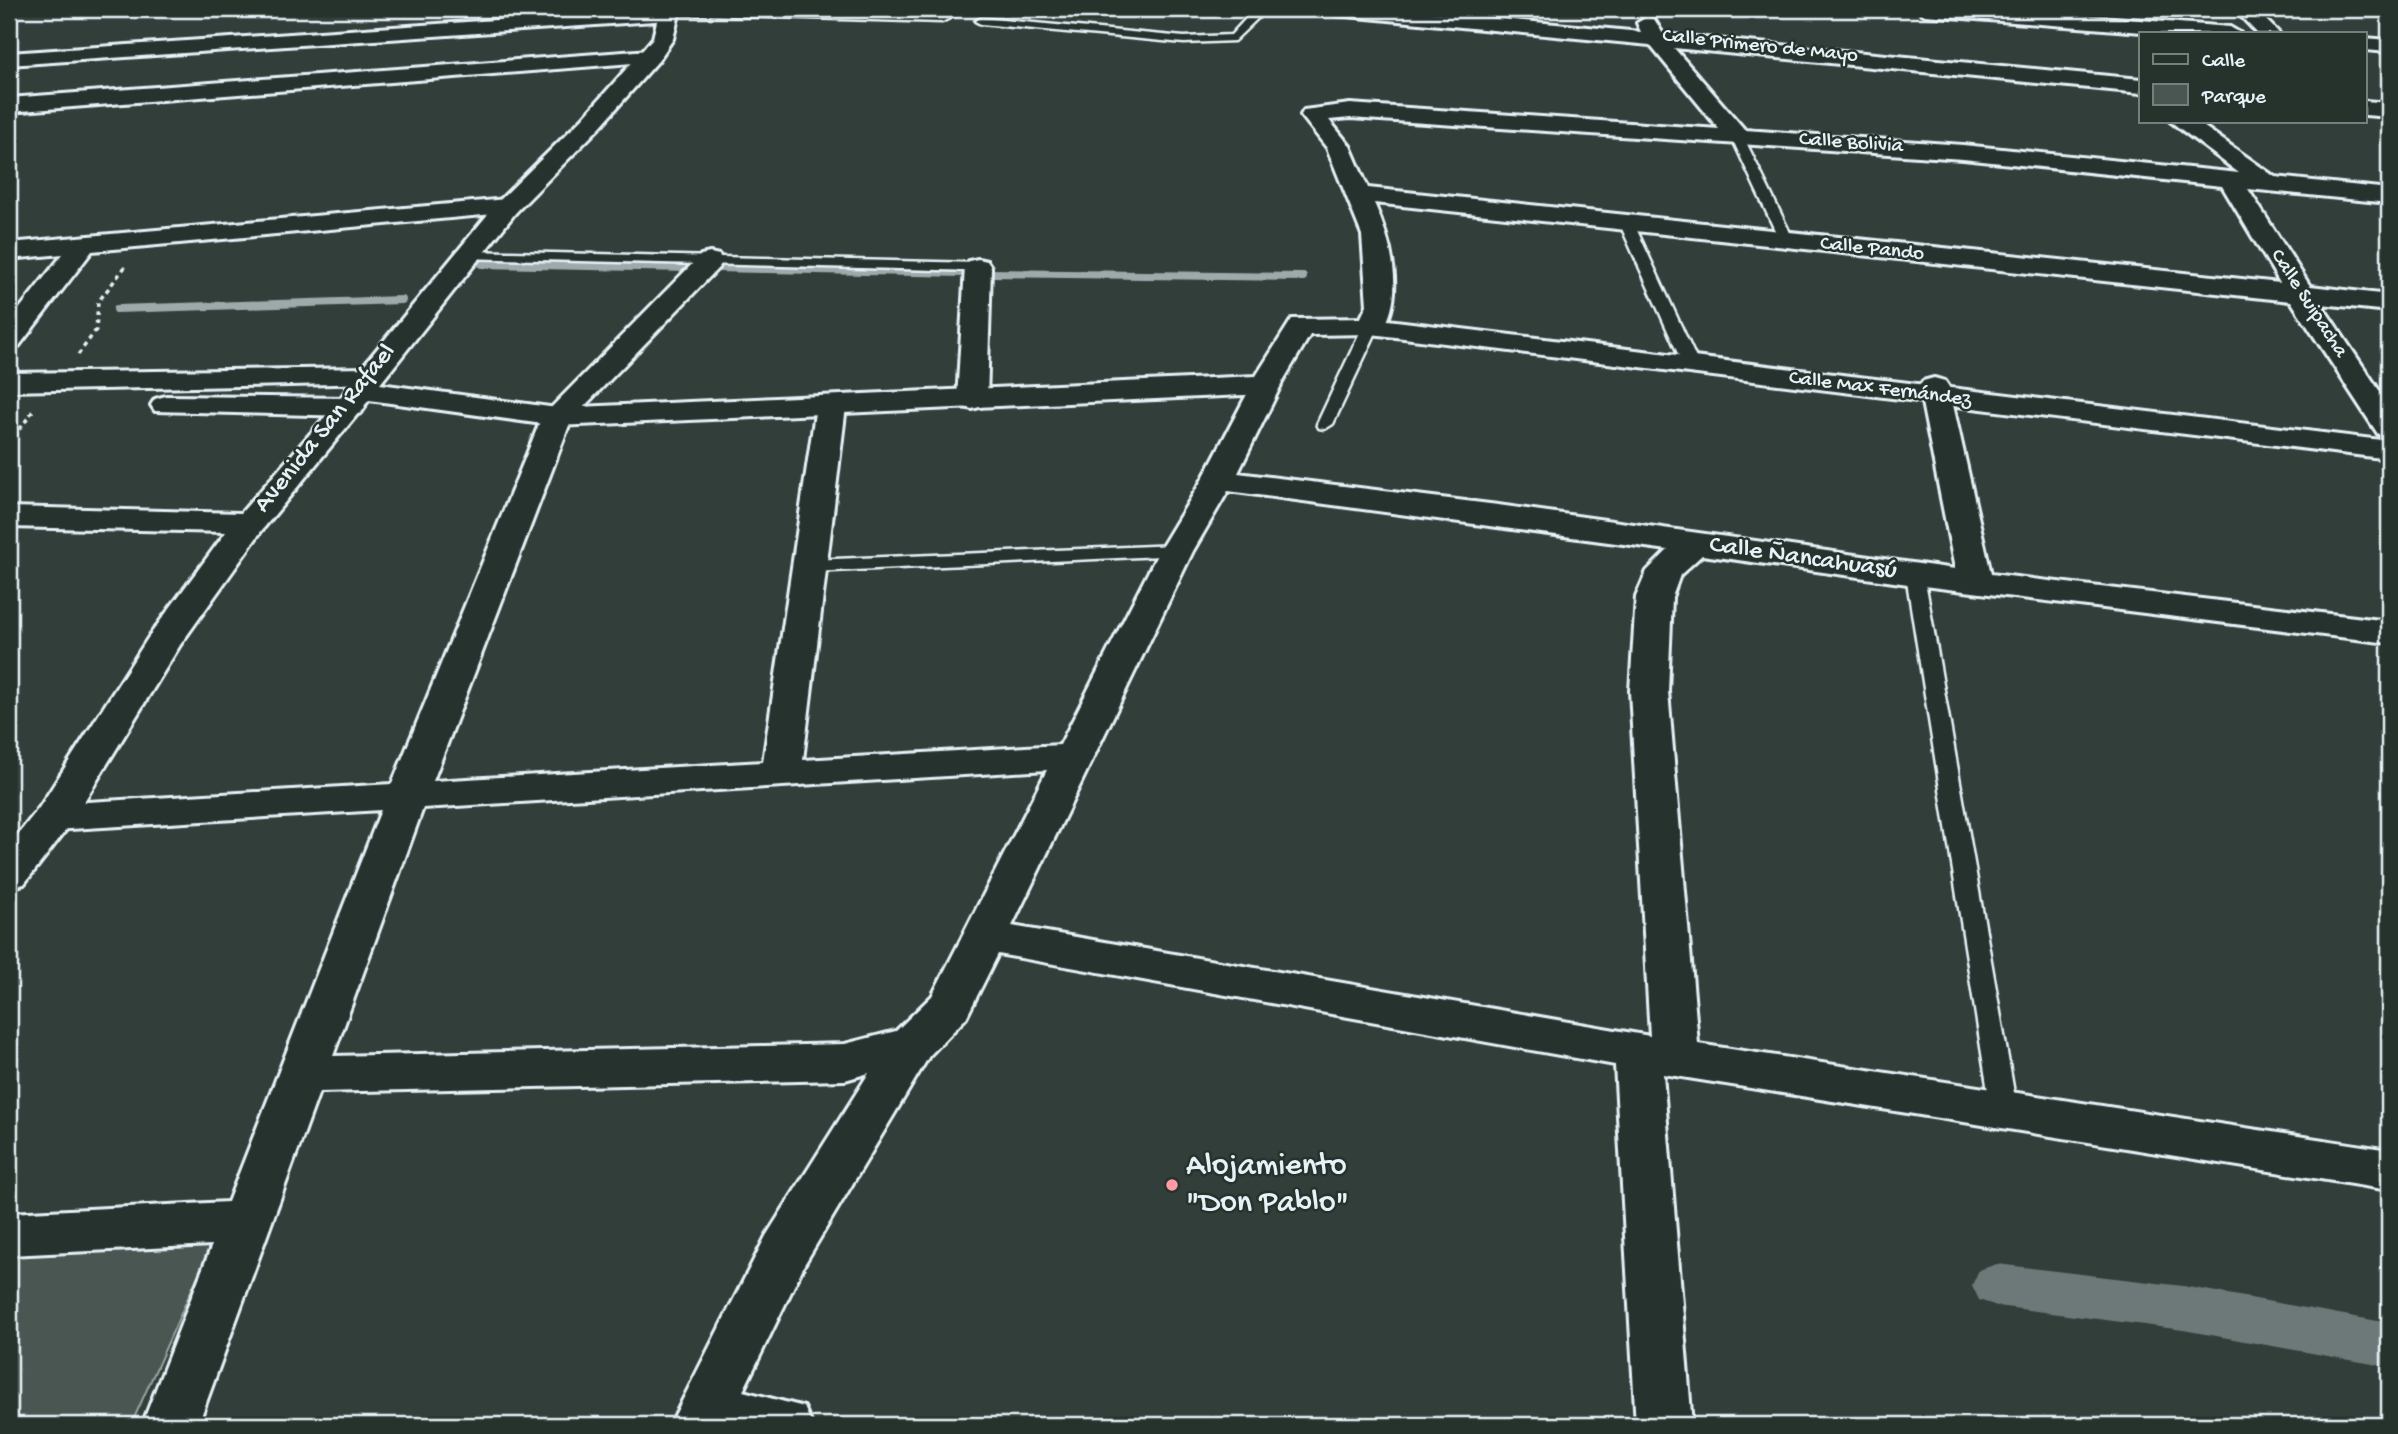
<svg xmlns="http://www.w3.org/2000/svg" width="2398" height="1434" viewBox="0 0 2398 1434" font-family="'Gochi Hand',sans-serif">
<rect width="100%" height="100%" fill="#323e39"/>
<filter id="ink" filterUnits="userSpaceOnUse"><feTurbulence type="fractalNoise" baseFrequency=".0143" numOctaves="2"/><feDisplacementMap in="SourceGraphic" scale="14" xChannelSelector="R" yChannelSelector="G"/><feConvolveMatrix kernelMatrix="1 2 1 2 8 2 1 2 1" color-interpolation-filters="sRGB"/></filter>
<g filter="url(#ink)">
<!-- green -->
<polygon fill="#495651" stroke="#98a4a4" stroke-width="2" points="212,1244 131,1425 9,1425 9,1249"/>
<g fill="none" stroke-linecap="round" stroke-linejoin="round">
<!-- stream -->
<g stroke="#9ea9ab" stroke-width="8">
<polyline points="482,264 689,268"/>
<polyline points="716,268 964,273"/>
<polyline points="991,273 1303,277"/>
<polyline points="117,309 402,300"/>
</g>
<!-- canal -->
<polygon fill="#6d7978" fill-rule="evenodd" points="1997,1264 2183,1286 2389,1323 2389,1367 2183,1330 1997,1306 1979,1300 1972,1285 1979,1270"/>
<!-- service casing -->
<g stroke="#e8f1f8" stroke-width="5">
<g id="service">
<polygon points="666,9 940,16 953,9 966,9 942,22 670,14 666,13"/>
<polygon points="1259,9 1273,9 1260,16 1234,41 1184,43 981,24 975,21 981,18 1184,37 1231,35 1252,12"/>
<polygon points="1737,132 1743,136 1794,241 1792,244 1780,241 1731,136"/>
<polygon points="1627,220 1634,224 1700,367 1698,370 1686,370 1684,367 1620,224"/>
<polygon points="468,251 978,263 985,267 978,271 463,258 463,252"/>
<polygon points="1371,321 1379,326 1333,424 1325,429 1319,428 1317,424 1363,326"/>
<polygon points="1176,545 1183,547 1185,551 1183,555 810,572 801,566 810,560"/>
<polygon points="1915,569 1924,575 2017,1110 2013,1117 2004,1120 1995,1117 1991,1110 1906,575"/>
</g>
</g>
<!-- minor casing -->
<g stroke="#e8f1f8" stroke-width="6">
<g id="minor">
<polygon points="657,9 672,9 679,14 669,20 9,65 9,53"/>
<path d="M1326 9H1397L1641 32 1637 23 1647 17 1654 19 1663 34 2141 79V93L1674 48 1745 130 1963 145 2239 173 2170 121H2196L2275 177 2389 189V203L2248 189 2310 286 2389 295V311L2321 304 2389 405V436L2378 434 2291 301 1374 203C1391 241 1406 296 1381 332L1371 334 1361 332 1357 326 1367 305 1362 235 1327 148 1301 115 1304 110 1350 104 1719 129 1650 45 1336 15ZM1350 118 1963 159 2222 186 2280 283 1368 188 1350 146 1329 120Z"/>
<polygon points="1915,9 1999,9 2230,27 2240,33 2155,33 1925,15"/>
<polygon points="2234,9 2255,9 2279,33 2257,33"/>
<polygon points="2365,38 2389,40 2389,52 2365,50"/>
<polygon points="650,50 661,56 658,61 9,112 9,98"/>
<polygon points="2365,101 2389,103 2389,117 2365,115"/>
<polygon points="507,199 516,202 520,207 516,212 92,251 19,346 9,349 9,322 63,254 9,259 9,243"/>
<path d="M710 253 719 255 723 261 719 267 571 420 433 781 763 762 816 406 820 400 831 397 842 400 846 406 803 760 1060 745 1159 551 1202 480 1255 379 1266 376 1277 379 1281 385 1238 473 1498 505 1955 569 1919 387 1923 381 1934 378 1945 381 1949 387 1991 574 2389 621V643L1915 585 1702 555 1680 575 1672 597 1668 691 1698 1044 2389 1150V1190L1663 1074 1692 1425H1636L1615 1065 998 954 966 1018 929 1056 805 1263 743 1391 804 1407 812 1425H670L766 1236 869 1073 845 1080 319 1092 198 1425H142L212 1245 9 1255V1213L228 1202 381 810 54 830 39 826 33 817 39 808 54 804 392 784 542 417 701 255ZM1228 491 1668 550 1647 571 1636 597 1630 691 1650 1036 1012 926 1193 551ZM1047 770 932 996 896 1031 845 1044 333 1056 423 808Z"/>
<polygon points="978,259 987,261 991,267 987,400 983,406 972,409 961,406 957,400 965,267 969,261"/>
<polygon points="369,368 379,371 384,377 379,383 9,391 9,373"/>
<polygon points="166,396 350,398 361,401 365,407 361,413 350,416 155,411 151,405 155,399"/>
</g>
</g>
<!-- tertiary casing -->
<g stroke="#e8f1f8" stroke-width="6">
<polygon id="tertiary" points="660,9 680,9 673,39 658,61 598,129 516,212 380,384 557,408 1256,376 1292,319 1371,318 2389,441 2389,459 1371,334 1310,335 1277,391 1266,394 557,426 369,400 262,530 180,645 69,826 24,884 9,888 9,846 39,808 150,635 226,532 9,527 9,507 241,513 338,402 359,371 498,202 582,119 642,51 653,38"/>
</g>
<!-- path -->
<g stroke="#e8f1f8" stroke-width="3.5" stroke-dasharray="4.5 4.5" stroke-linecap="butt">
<polyline points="78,355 96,330 98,302 125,267"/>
<polyline points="9,444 35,408"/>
</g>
<!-- service -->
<use href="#service" fill="#26332d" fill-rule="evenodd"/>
<!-- minor -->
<use href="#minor" fill="#26332d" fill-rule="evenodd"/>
<!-- tertiary -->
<use href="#tertiary" fill="#26332d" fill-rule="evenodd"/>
</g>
</g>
<!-- markers -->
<circle fill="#ff9aa2" stroke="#26332d" stroke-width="2.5" cx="1172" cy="1185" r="7"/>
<g text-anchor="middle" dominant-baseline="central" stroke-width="5" stroke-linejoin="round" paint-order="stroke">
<!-- far-street labels -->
<g font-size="21" fill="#e8f1f8" stroke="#26332d">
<text transform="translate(1760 47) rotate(6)">Calle Primero de Mayo</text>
<text transform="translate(1851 144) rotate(4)">Calle Bolivia</text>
<text transform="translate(1872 250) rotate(6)">Calle Pando</text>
<text transform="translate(2308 304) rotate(57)">Calle Suipacha</text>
<text transform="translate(1880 390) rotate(7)">Calle Max Fernández</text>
</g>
<!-- street labels -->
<g font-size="26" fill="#e8f1f8" stroke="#26332d">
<text transform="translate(326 429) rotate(-51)">Avenida San Rafael</text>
<text transform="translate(1803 559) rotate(8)">Calle Ñancahuasú</text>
</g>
<!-- near-poi labels -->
<g font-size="32" fill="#e8f1f8" stroke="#26332d" text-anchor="start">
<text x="1186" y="1167">Alojamiento<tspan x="1186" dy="37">"Don Pablo"</tspan></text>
</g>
</g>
<!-- margin -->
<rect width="2398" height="1434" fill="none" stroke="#26332d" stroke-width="35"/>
<rect x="18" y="18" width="2363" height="1399" fill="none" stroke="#e8f1f8" stroke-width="2.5" filter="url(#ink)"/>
<!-- legend -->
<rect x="2139" y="32" width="228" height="91" fill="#26332d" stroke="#747f7e" stroke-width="2"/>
<rect x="2153" y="54" width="35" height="10" fill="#26332d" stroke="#747f7e" stroke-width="2"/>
<text x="2202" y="66" font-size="21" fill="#e8f1f8">Calle</text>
<rect x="2153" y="84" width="35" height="21" fill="#495651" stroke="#747f7e" stroke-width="2"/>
<text x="2202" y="102" font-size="21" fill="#e8f1f8">Parque</text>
</svg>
